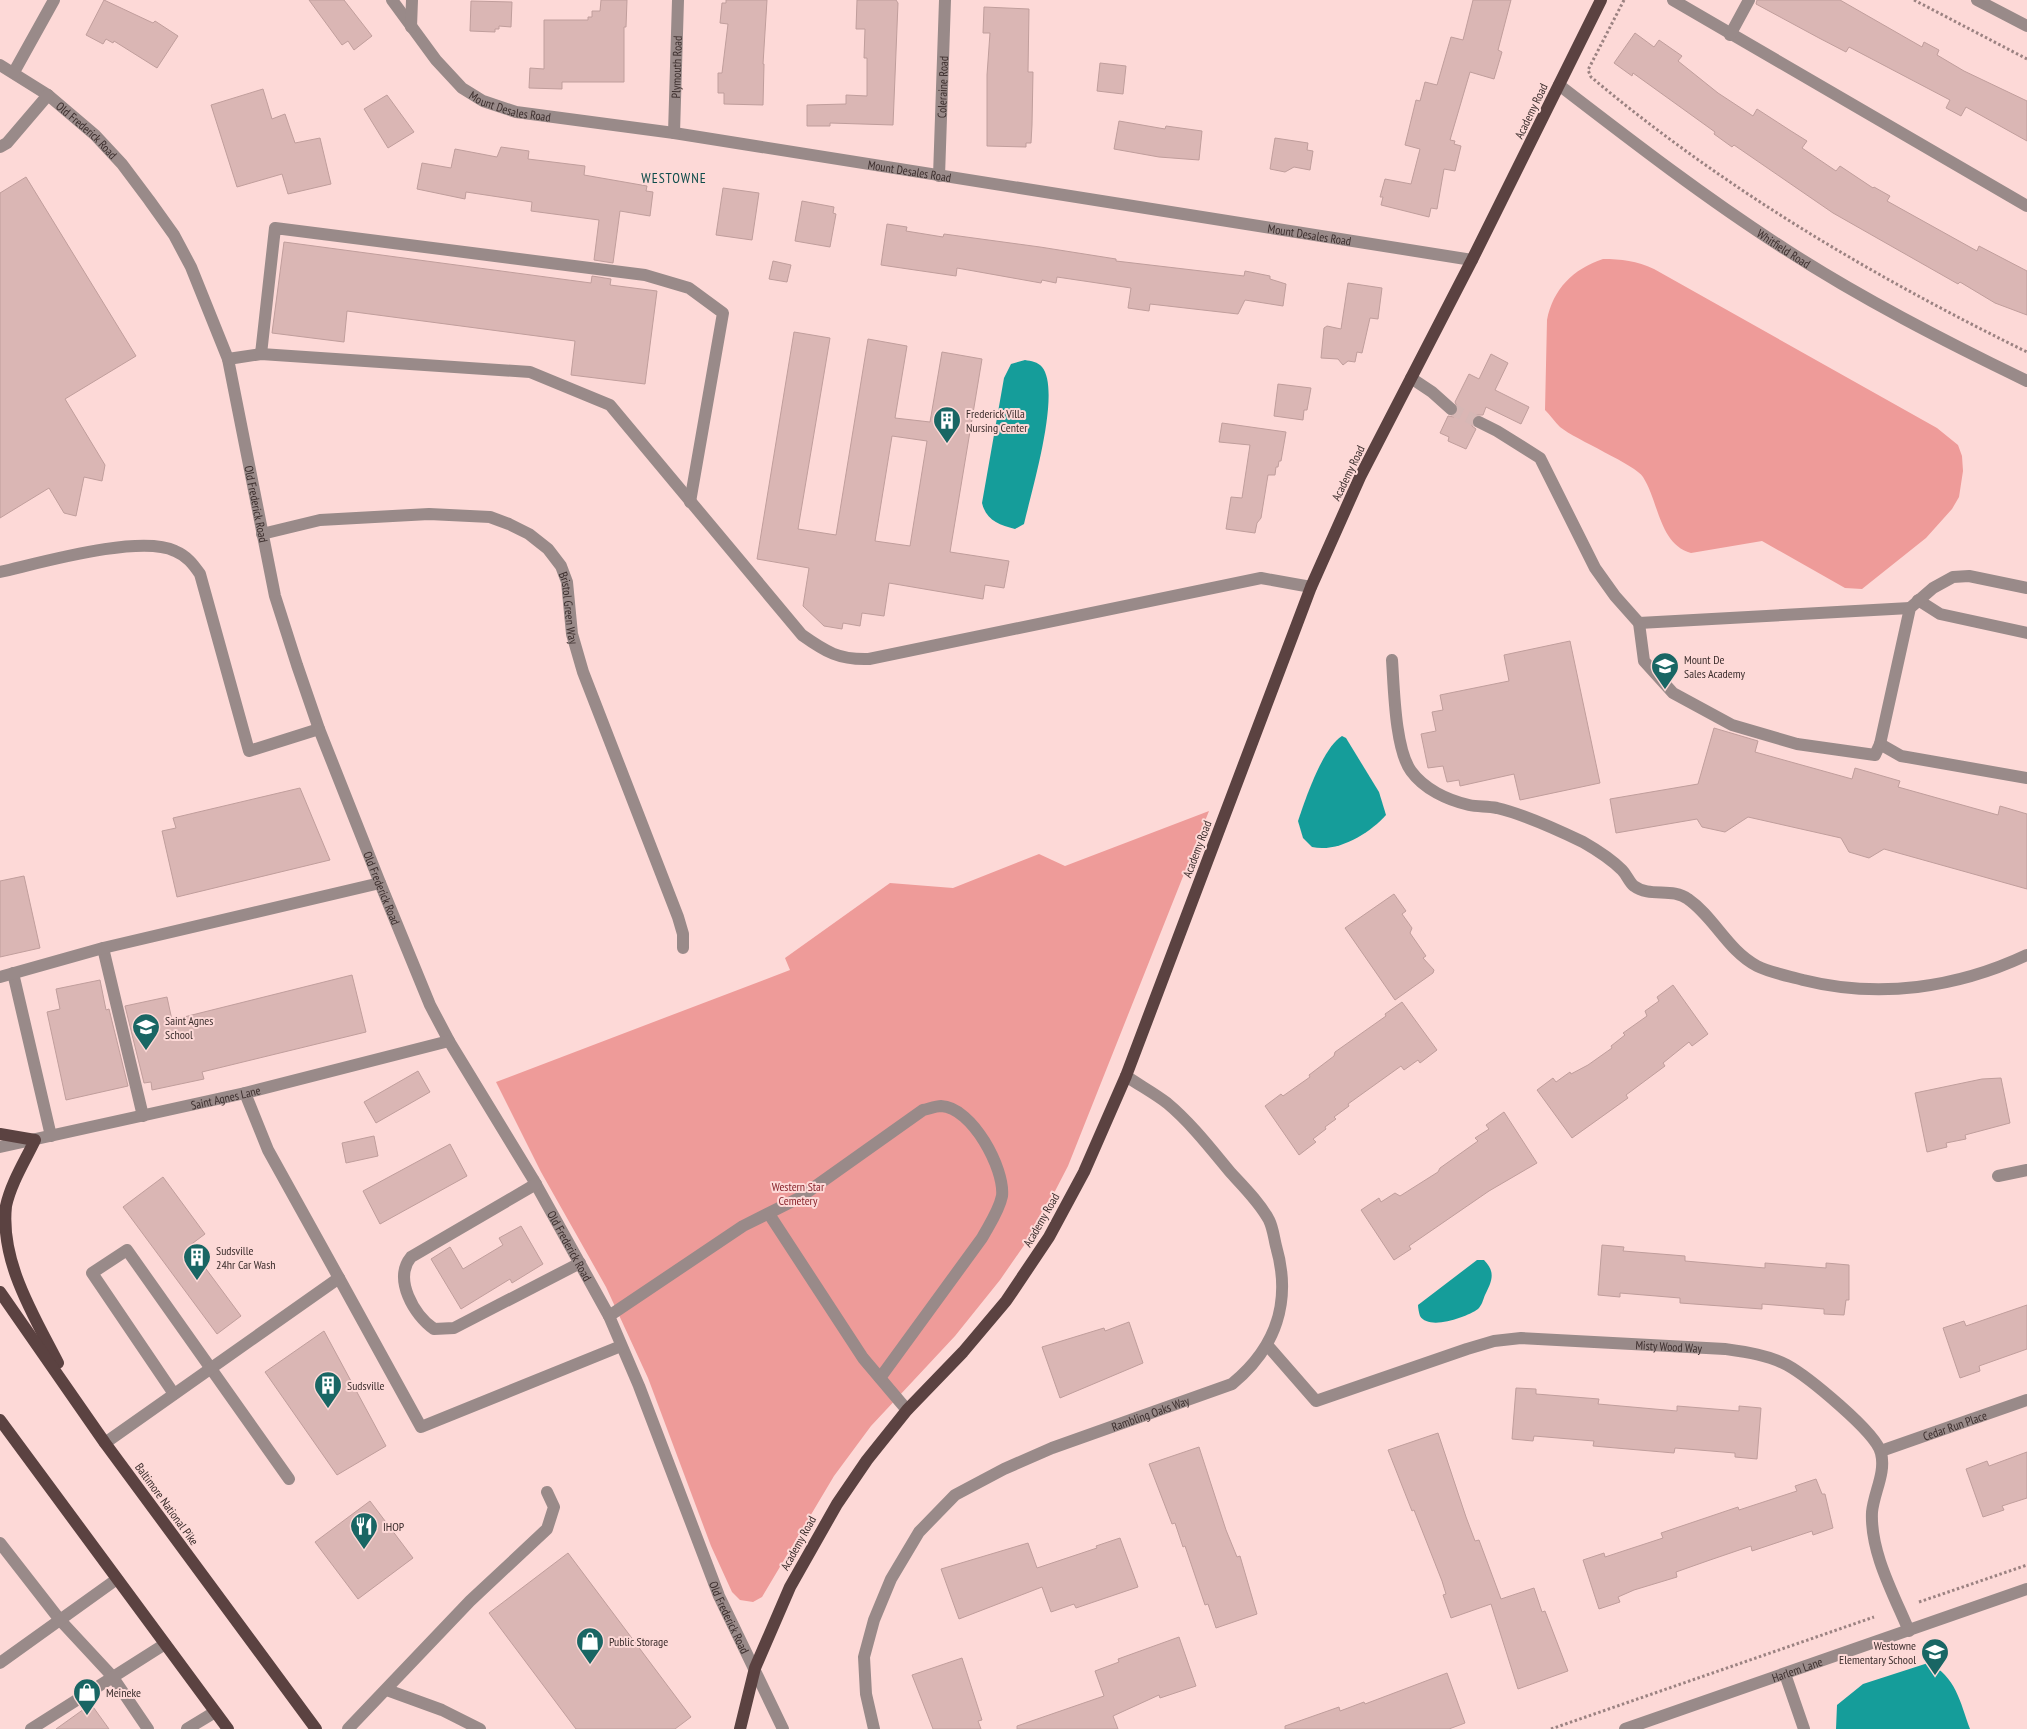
<svg xmlns="http://www.w3.org/2000/svg" width="2027" height="1729" viewBox="0 0 2027 1729" font-family="'PT Sans Narrow',sans-serif">
<rect width="100%" height="100%" fill="#fdd9d7"/>
<!-- green -->
<g fill="#ee9b99">
<path d="M1603 259C1621 259 1637 261 1654 269L1937 428 1958 445 1962 456 1963 471 1959 497 1952 509 1926 538 1862 589 1845 588 1762 541 1691 553C1659 544 1659 502 1643 477 1636 465 1576 440 1560 427 1555 422 1550 415 1545 410L1547 320C1553 289 1573 269 1603 259Z"/>
<polygon points="1209,811 1068,1166 1036,1228 1000,1280 955,1336 871,1426 834,1476 762,1597 753,1602 740,1600 732,1592 711,1546 648,1378 606,1287 541,1172 496,1082 790,970 785,958 890,883 953,888 1039,854 1065,866"/>
</g>
<!-- water -->
<g fill="#159d9a">
<path d="M1025 360C1031 361 1038 362 1042 367 1062 391 1031 493 1024 524L1015 529C999 525 986 520 982 503L1004 378 1011 364Z"/>
<path d="M1342 736 1346 738 1379 792 1386 815C1370 833 1338 853 1312 847L1303 838 1298 821C1305 800 1323 747 1342 736Z"/>
<path d="M1477 1260H1484C1496 1272 1492 1281 1485 1295 1483 1300 1482 1305 1478 1309 1467 1317 1429 1331 1420 1316 1419 1313 1418 1308 1418 1305Z"/>
<path d="M1928 1663C1956 1676 1960 1702 1970 1729H1836L1837 1705 1863 1684Z"/>
</g>
<!-- building -->
<g fill="#dab6b4" stroke="#c09e9c" fill-rule="evenodd">
<polygon points="104,0 153,23 155,21 178,36 157,68 114,41 113,43 106,39 103,44 86,35"/>
<polygon points="309,0 344,0 372,36 354,50 348,41 342,45"/>
<polygon points="601,0 627,0 626,27 624,27 624,82 562,82 562,89 529,88 530,68 544,69 544,20 588,20 588,17 592,17 592,11 600,11"/>
<polygon points="726,0 767,0 763,64 764,64 763,105 724,104 724,93 718,93 718,73 722,73 728,24 720,23 722,3 726,3"/>
<polygon points="857,0 896,0 898,3 893,125 830,123 830,126 807,126 807,105 846,104 846,95 867,96 867,58 864,58 865,29 856,29"/>
<polygon points="1473,0 1511,0 1498,50 1502,52 1494,79 1470,72 1450,140 1455,141 1454,144 1461,146 1455,171 1444,169 1437,209 1431,208 1429,217 1381,205 1383,197 1380,197 1385,179 1411,184 1420,149 1405,145 1416,100 1420,101 1425,82 1437,85 1451,37 1463,40"/>
<polygon points="1757,0 1840,0 1922,47 1924,42 1939,50 1937,55 1964,71 2027,101 2027,141 1966,107 1961,116 1946,108 1950,100 1849,47 1846,52 1819,38 1756,4"/>
<polygon points="471,1 512,2 511,27 499,26 499,29 495,29 495,32 470,31"/>
<polygon points="984,7 1029,9 1028,72 1033,72 1032,125 1031,143 1026,143 1026,147 987,146 987,75 990,33 983,33"/>
<polygon points="1635,33 1654,47 1659,40 1682,56 1678,61 1718,93 1753,116 1757,109 1791,131 1807,141 1802,148 1836,171 1840,166 1873,188 1874,187 1890,196 1887,201 1977,251 1979,246 2027,271 2027,315 1995,303 1960,282 1958,284 1833,213 1734,145 1732,147 1714,134 1715,132 1633,73 1632,76 1614,63"/>
<polygon points="1100,63 1126,66 1123,94 1097,91"/>
<polygon points="263,89 272,119 285,114 295,143 320,138 331,184 288,194 282,174 237,187 211,105"/>
<polygon points="387,95 414,132 388,148 364,109"/>
<polygon points="1119,121 1165,129 1166,126 1202,131 1199,160 1159,157 1114,149"/>
<polygon points="1275,138 1308,143 1307,150 1313,151 1310,170 1294,167 1285,172 1270,169"/>
<polygon points="501,147 529,151 528,159 585,166 584,175 647,186 646,191 653,192 650,216 620,211 613,263 594,260 599,220 531,211 532,202 466,192 465,199 417,189 422,163 451,168 455,149 497,157"/>
<polygon points="26,177 136,356 65,399 105,465 102,481 84,477 76,516 64,513 49,488 0,518 0,193"/>
<polygon points="723,188 759,193 752,240 716,235"/>
<polygon points="802,201 834,207 833,213 836,214 830,247 795,241"/>
<polygon points="887,224 907,227 906,231 943,237 944,234 1040,247 1116,259 1116,261 1244,276 1245,271 1270,276 1270,279 1286,284 1283,306 1245,300 1238,314 1150,304 1149,311 1128,308 1131,288 1057,277 1056,283 1042,280 1041,283 957,268 956,276 881,265"/>
<polygon points="284,242 591,283 592,276 611,279 610,285 657,291 645,384 571,375 575,341 347,311 344,342 272,333"/>
<polygon points="773,261 791,265 787,282 769,279"/>
<polygon points="1348,283 1382,288 1378,319 1370,318 1362,353 1357,352 1355,362 1348,361 1343,365 1338,359 1321,358 1324,328 1327,326 1341,329"/>
<path d="M794 332 830 338 798 529 836 535 868 339 907 346 895 418 930 422 942 352 982 359 950 552 1009 561 1004 588 985 585 983 599 889 583 884 616 862 613 860 626 843 623 842 629 824 626 803 606 809 568 757 559ZM892 436 927 441 910 546 875 541Z"/>
<polygon points="1491,354 1508,363 1495,390 1529,407 1521,424 1486,407 1483,415 1475,415 1472,419 1472,426 1476,429 1466,449 1448,441 1449,437 1440,433 1448,416 1454,417 1459,411 1455,402 1469,374 1479,379"/>
<polygon points="1278,384 1311,388 1307,410 1304,410 1303,420 1274,416"/>
<polygon points="1222,423 1286,432 1281,461 1279,461 1278,467 1276,467 1275,475 1268,475 1261,518 1257,523 1255,533 1226,529 1231,497 1242,498 1250,445 1219,442"/>
<polygon points="1570,641 1600,783 1520,800 1514,774 1460,786 1459,780 1447,782 1443,766 1428,768 1421,734 1436,731 1432,712 1443,710 1440,695 1509,681 1504,655"/>
<polygon points="1714,728 1758,741 1755,752 1852,779 1855,768 1900,781 1898,787 1998,815 2000,806 2027,814 2027,889 1884,849 1869,858 1849,852 1841,838 1748,817 1725,832 1702,827 1697,819 1616,833 1610,799 1698,784"/>
<polygon points="300,788 330,860 177,897 162,831 176,828 173,818"/>
<polygon points="24,876 40,948 0,957 0,881"/>
<polygon points="1394,894 1406,911 1402,914 1412,928 1410,933 1426,956 1423,958 1434,970 1433,973 1395,1000 1345,928"/>
<polygon points="352,975 366,1032 202,1072 204,1079 152,1090 151,1082 144,1083 125,1006 167,997 172,1020"/>
<polygon points="100,980 106,1010 109,1009 128,1086 66,1100 47,1012 60,1009 56,989"/>
<polygon points="1673,985 1708,1034 1692,1046 1689,1042 1663,1063 1665,1066 1626,1095 1628,1098 1572,1138 1537,1090 1553,1078 1556,1082 1570,1072 1571,1074 1588,1065 1612,1048 1611,1046 1625,1035 1623,1033 1647,1016 1645,1011 1659,1001 1657,997"/>
<polygon points="1402,1002 1437,1050 1420,1063 1418,1060 1404,1070 1401,1066 1348,1104 1349,1106 1334,1117 1336,1119 1325,1127 1326,1129 1313,1139 1316,1142 1299,1155 1265,1106 1281,1094 1283,1096 1310,1077 1309,1075 1334,1056 1335,1052 1386,1016 1385,1014"/>
<polygon points="418,1071 430,1092 376,1123 364,1102"/>
<polygon points="2001,1078 2010,1123 1965,1135 1966,1139 1946,1143 1947,1147 1927,1152 1915,1093 1982,1079"/>
<polygon points="1504,1112 1537,1163 1489,1191 1409,1246 1411,1249 1394,1260 1361,1210 1379,1198 1381,1202 1395,1193 1400,1196 1438,1172 1440,1168 1478,1141 1475,1138 1489,1129 1486,1125"/>
<polygon points="374,1136 378,1156 346,1163 342,1143"/>
<polygon points="450,1144 467,1176 380,1224 363,1191"/>
<polygon points="163,1177 205,1234 189,1246 241,1316 217,1334 123,1207"/>
<polygon points="521,1226 543,1264 512,1283 510,1279 461,1309 431,1259 450,1247 463,1269 503,1245 499,1238"/>
<polygon points="1602,1245 1624,1247 1623,1251 1685,1256 1685,1261 1765,1268 1765,1263 1826,1268 1826,1263 1849,1265 1849,1300 1846,1300 1844,1315 1824,1314 1824,1309 1762,1304 1762,1309 1680,1303 1680,1298 1620,1293 1620,1297 1598,1295"/>
<polygon points="2027,1305 2027,1349 1979,1366 1980,1371 1960,1378 1943,1328 1964,1321 1966,1326"/>
<polygon points="1129,1322 1143,1363 1060,1398 1042,1347 1104,1328 1105,1331"/>
<polygon points="324,1331 386,1446 337,1475 265,1372"/>
<polygon points="1516,1388 1536,1389 1536,1394 1599,1399 1598,1404 1677,1411 1677,1406 1739,1411 1739,1406 1761,1408 1757,1459 1735,1457 1735,1453 1675,1448 1674,1453 1593,1446 1594,1441 1534,1436 1533,1441 1512,1439"/>
<polygon points="1438,1433 1466,1517 1475,1541 1479,1540 1501,1599 1534,1588 1542,1612 1545,1611 1568,1671 1518,1689 1491,1604 1451,1618 1443,1595 1446,1594 1442,1581 1414,1510 1412,1511 1388,1450"/>
<polygon points="1199,1447 1226,1530 1237,1557 1240,1556 1257,1614 1216,1628 1208,1604 1205,1605 1185,1546 1183,1547 1175,1523 1172,1524 1149,1464"/>
<polygon points="2027,1452 2027,1498 2002,1506 2004,1510 1983,1517 1966,1469 1987,1461 1989,1466"/>
<polygon points="1816,1479 1822,1494 1825,1494 1833,1528 1813,1535 1812,1531 1752,1551 1751,1546 1710,1560 1676,1572 1677,1577 1634,1590 1618,1597 1620,1602 1599,1609 1583,1560 1604,1553 1605,1557 1663,1538 1661,1533 1738,1507 1739,1510 1797,1491 1795,1486"/>
<polygon points="370,1501 413,1558 358,1599 315,1542"/>
<polygon points="1120,1538 1138,1587 1076,1608 1074,1604 1051,1612 1042,1587 959,1619 941,1569 1028,1543 1037,1568 1097,1548 1096,1546"/>
<polygon points="568,1553 691,1717 675,1729 576,1729 489,1613"/>
<polygon points="1179,1637 1196,1686 1160,1698 1159,1695 1113,1716 1118,1729 1017,1729 1017,1726 1104,1696 1095,1671 1119,1662 1118,1659"/>
<polygon points="962,1658 982,1720 978,1721 981,1729 933,1729 912,1675"/>
<polygon points="1447,1673 1465,1723 1449,1729 1285,1729 1285,1726 1339,1707 1340,1711 1364,1702 1365,1704"/>
<polygon points="91,1704 109,1729 56,1729"/>
</g>
<g fill="none" stroke-linecap="round" stroke-linejoin="round">
<!-- minor-tunnel -->
<polyline stroke="#d6b7b5" stroke-width="12" stroke-dasharray="12 6" stroke-linecap="butt" points="1451,409 1479,422"/>
<!-- path -->
<g stroke="#9b8281" stroke-width="3" stroke-dasharray="2.5 2.5" stroke-linecap="butt">
<path d="M1624 0 1588 70 1591 77C1723 188 1872 276 2027 352"/>
<polyline points="1914,0 2027,59"/>
<polyline points="1919,1602 2027,1565"/>
<polyline points="1551,1729 1874,1617"/>
</g>
<!-- minor -->
<g stroke="#998a89" stroke-width="12">
<path id="s1" d="M392 0 436 60 462 88 483 101 516 112 674 133 1472 260"/>
<polyline points="1673,0 2027,206"/>
<polyline points="1977,0 2027,26"/>
<polyline points="411,27 412,0"/>
<polyline points="1730,35 1749,0"/>
<path id="s2" d="M0 65 48 95 95 135 122 164 149 200 174 235 191 267 228 359 275 596 297 665 319 729 380 883 430 1005 449 1041 533 1179 609 1316 639 1386 719 1596 783 1729"/>
<polyline points="14,72 54,0"/>
<path id="s3" d="M1559 85C1633 142 1707 199 1785 249 1862 299 1944 341 2027 381"/>
<path id="s4" d="M674 133 678 0"/>
<polyline points="0,147 7,143 48,95"/>
<path id="s5" d="M939 176 945 0"/>
<polyline points="261,354 275,228 645,275 689,288 723,313 690,502"/>
<path d="M228 359 261 354 530 372 610 405 802 635C826 652 839 660 869 659L1261 578 1311 587"/>
<polyline points="1411,378 1432,392 1451,409"/>
<polyline points="1479,422 1497,431 1540,458 1595,568 1615,596 1639,623 1644,661 1673,693 1732,725 1797,744 1875,755 1880,744 1901,756 2027,778"/>
<path id="s6" d="M262 534 320 520 429 514 490 517 509 524 529 534 548 549 561 566 567 582 572 634 583 672 678 917 683 934V948"/>
<path d="M0 572C40 563 140 534 175 551 187 556 193 564 200 574L249 751 319 729"/>
<polyline points="1918,600 1940,614 2027,633"/>
<polyline points="1639,623 1910,608"/>
<path d="M1392 660C1394 688 1395 749 1411 771 1424 789 1447 800 1469 805 1478 807 1487 806 1497 808 1523 814 1558 830 1583 842 1597 850 1611 859 1622 870 1627 875 1629 882 1634 886 1650 898 1672 887 1688 899 1714 917 1728 951 1757 966 1771 973 1789 976 1803 980 1879 999 1957 988 2027 955"/>
<polyline points="1880,744 1910,608 1933,588 1953,577 1969,576 2027,588"/>
<polyline points="103,948 143,1116"/>
<polyline points="13,973 51,1136"/>
<polyline points="0,977 103,948 380,883"/>
<path id="s7" d="M0 1147 245 1093 449 1041"/>
<polyline points="1998,1176 2027,1170"/>
<path d="M536 1184 411 1257C393 1279 414 1315 434 1329L454 1328 580 1263"/>
<polyline points="769,1214 863,1358 907,1410"/>
<polyline points="339,1278 421,1427 621,1346"/>
<path d="M609 1316 743 1226 799 1198 923 1110C928 1109 936 1106 941 1106 972 1107 1005 1169 1002 1196 999 1211 989 1225 982 1238L880 1378"/>
<path id="s8" d="M1268 1346 1316 1401 1467 1349 1494 1341 1521 1338 1725 1349C1746 1352 1768 1355 1787 1365 1807 1376 1876 1432 1881 1453 1886 1473 1874 1492 1872 1512 1870 1552 1894 1595 1909 1631"/>
<polyline points="174,1394 92,1273 127,1250 289,1479"/>
<polyline points="105,1443 339,1278 268,1150 245,1093"/>
<path id="s9" d="M1881 1451 2027 1400"/>
<polyline points="0,1543 60,1620 112,1676 148,1729"/>
<polyline points="0,1663 117,1579"/>
<polyline points="1785,1674 1804,1729"/>
<polyline points="387,1690 442,1710 480,1729"/>
<polyline points="31,1729 165,1644"/>
<polyline points="187,1729 215,1712"/>
<polyline points="348,1729 470,1601 547,1529 554,1507 547,1492"/>
<path id="s10" d="M874 1729 866 1694 864 1657 874 1620 891 1579 919 1532 955 1495 1004 1469 1052 1448 1232 1384C1276 1348 1292 1301 1276 1246 1274 1238 1273 1228 1269 1220 1260 1203 1244 1187 1231 1173 1211 1149 1191 1123 1167 1103 1154 1093 1139 1085 1126 1076"/>
<path id="s11" d="M1625 1729 2027 1589"/>
</g>
<!-- major -->
<g stroke="#5b4241" stroke-width="12">
<path d="M0 1134 35 1140C25 1161 11 1183 6 1206 0 1262 34 1316 58 1363"/>
<polyline points="0,1292 105,1443 316,1729"/>
<polyline points="0,1420 228,1729"/>
<polyline points="740,1729 755,1668 790,1587 837,1504 867,1460 907,1410 963,1352 1006,1301 1049,1237 1084,1172 1126,1076 1311,587 1360,477 1472,260 1601,0"/>
</g>
</g>
<!-- icons -->
<defs>
<g id="building-pin" transform="scale(1.4375)"><path d="M0 17L-7.5 6A9.5 9.5 0 1 1 7.5 6Z" fill="#196664" stroke="#fdd9d7"/><path d="M-4-6H4V6H1V3H-1V6H-4ZM-2.5-4.3h1.7v1.8h-1.7ZM.8-4.3h1.7v1.8H.8ZM-2.5-1h1.7V.8h-1.7ZM.8-1h1.7V.8H.8Z" fill="#fff"/></g>
<g id="school-pin" transform="scale(1.4375)"><path d="M0 17L-7.5 6A9.5 9.5 0 1 1 7.5 6Z" fill="#196664" stroke="#fdd9d7"/><path d="M0-5L7-2L0 1L-7-2ZM-4 1L0 2.5L4 1V4Q0 6-4 4Z" fill="#fff"/></g>
<g id="restaurant-pin" transform="scale(1.4375)"><path d="M0 17L-7.5 6A9.5 9.5 0 1 1 7.5 6Z" fill="#196664" stroke="#fdd9d7"/><path d="M-5-6h1v4h1v-4h1v4h1v-4h1v5L-1.5 .5V6h-2V.5L-5-1ZM5-6V6H3V1.5H1.5Q1.5-4 5-6Z" fill="#fff"/></g>
<g id="shop-pin" transform="scale(1.4375)"><path d="M0 17L-7.5 6A9.5 9.5 0 1 1 7.5 6Z" fill="#196664" stroke="#fdd9d7"/><path d="M-5-2.5h2.3a2.7 3.5 0 0 1 5.4 0H5L5.5 6h-11ZM-1.5-2.5h3a1.5 2.3 0 0 0-3 0Z" fill="#fff"/></g>
</defs>
<g fill-rule="evenodd">
<use href="#building-pin" x="947" y="420"/>
<use href="#school-pin" x="1665" y="666"/>
<use href="#school-pin" x="146" y="1027"/>
<use href="#building-pin" x="197" y="1257"/>
<use href="#building-pin" x="328" y="1385"/>
<use href="#restaurant-pin" x="364" y="1526"/>
<use href="#shop-pin" x="590" y="1641"/>
<use href="#school-pin" x="1935" y="1652"/>
<use href="#shop-pin" x="87" y="1692"/>
</g>
<g text-anchor="middle" dominant-baseline="central" stroke-width="4" stroke-linejoin="round" paint-order="stroke">
<!-- street labels -->
<g font-size="12" fill="#3c2e2d" stroke="#fdd9d7">
<text stroke="none"><textPath href="#s4" startOffset="66">Plymouth Road</textPath></text>
<text stroke="none"><textPath href="#s5" startOffset="89">Coleraine Road</textPath></text>
<text stroke="none"><textPath href="#s1" startOffset="165">Mount Desales Road</textPath></text>
<text transform="translate(1531 111) rotate(-64)">Academy Road</text>
<text stroke="none"><textPath href="#s2" startOffset="109">Old Frederick Road</textPath></text>
<text stroke="none"><textPath href="#s1" startOffset="570">Mount Desales Road</textPath></text>
<text stroke="none"><textPath href="#s1" startOffset="975">Mount Desales Road</textPath></text>
<text stroke="none"><textPath href="#s3" startOffset="278">Whitfield Road</textPath></text>
<text transform="translate(1348 473) rotate(-64)">Academy Road</text>
<text stroke="none"><textPath href="#s2" startOffset="529">Old Frederick Road</textPath></text>
<text stroke="none"><textPath href="#s6" startOffset="361">Bristol Green Way</textPath></text>
<text transform="translate(1197 849) rotate(-69)">Academy Road</text>
<text stroke="none"><textPath href="#s2" startOffset="934">Old Frederick Road</textPath></text>
<text stroke="none"><textPath href="#s7" startOffset="231">Saint Agnes Lane</textPath></text>
<text transform="translate(1041 1220) rotate(-60)">Academy Road</text>
<text stroke="none"><textPath href="#s2" startOffset="1339">Old Frederick Road</textPath></text>
<text stroke="none"><textPath href="#s8" startOffset="436">Misty Wood Way</textPath></text>
<text stroke="none"><textPath href="#s10" startOffset="474">Rambling Oaks Way</textPath></text>
<text stroke="none"><textPath href="#s9" startOffset="78">Cedar Run Place</textPath></text>
<text transform="translate(167 1504) rotate(54)">Baltimore National Pike</text>
<text transform="translate(798 1543) rotate(-61)">Academy Road</text>
<text stroke="none"><textPath href="#s2" startOffset="1744">Old Frederick Road</textPath></text>
<text stroke="none"><textPath href="#s11" startOffset="182">Harlem Lane</textPath></text>
</g>
<!-- poi labels -->
<g font-size="12" fill="#3c2e2d" stroke="#fdd9d7" text-anchor="start">
<text x="966" y="413">Frederick Villa<tspan x="966" dy="14">Nursing Center</tspan></text>
<text x="1684" y="659">Mount De<tspan x="1684" dy="14">Sales Academy</tspan></text>
<text x="165" y="1020">Saint Agnes<tspan x="165" dy="14">School</tspan></text>
<text x="216" y="1250">Sudsville<tspan x="216" dy="14">24hr Car Wash</tspan></text>
<text x="347" y="1385">Sudsville</text>
<text x="383" y="1526">IHOP</text>
<text x="609" y="1641">Public Storage</text>
<text x="1916" y="1645" text-anchor="end">Westowne<tspan x="1916" dy="14">Elementary School</tspan></text>
<text x="106" y="1692">Meineke</text>
</g>
<!-- park labels -->
<g font-size="12" fill="#89242c" stroke="#fdd9d7">
<text x="798" y="1186">Western Star<tspan x="798" dy="14">Cemetery</tspan></text>
</g>
<!-- neighbourhood labels -->
<g font-size="14" letter-spacing="1" fill="#0d4c4a" stroke="#fdd9d7">
<text x="674" y="178">WESTOWNE</text>
</g>
</g>
</svg>
